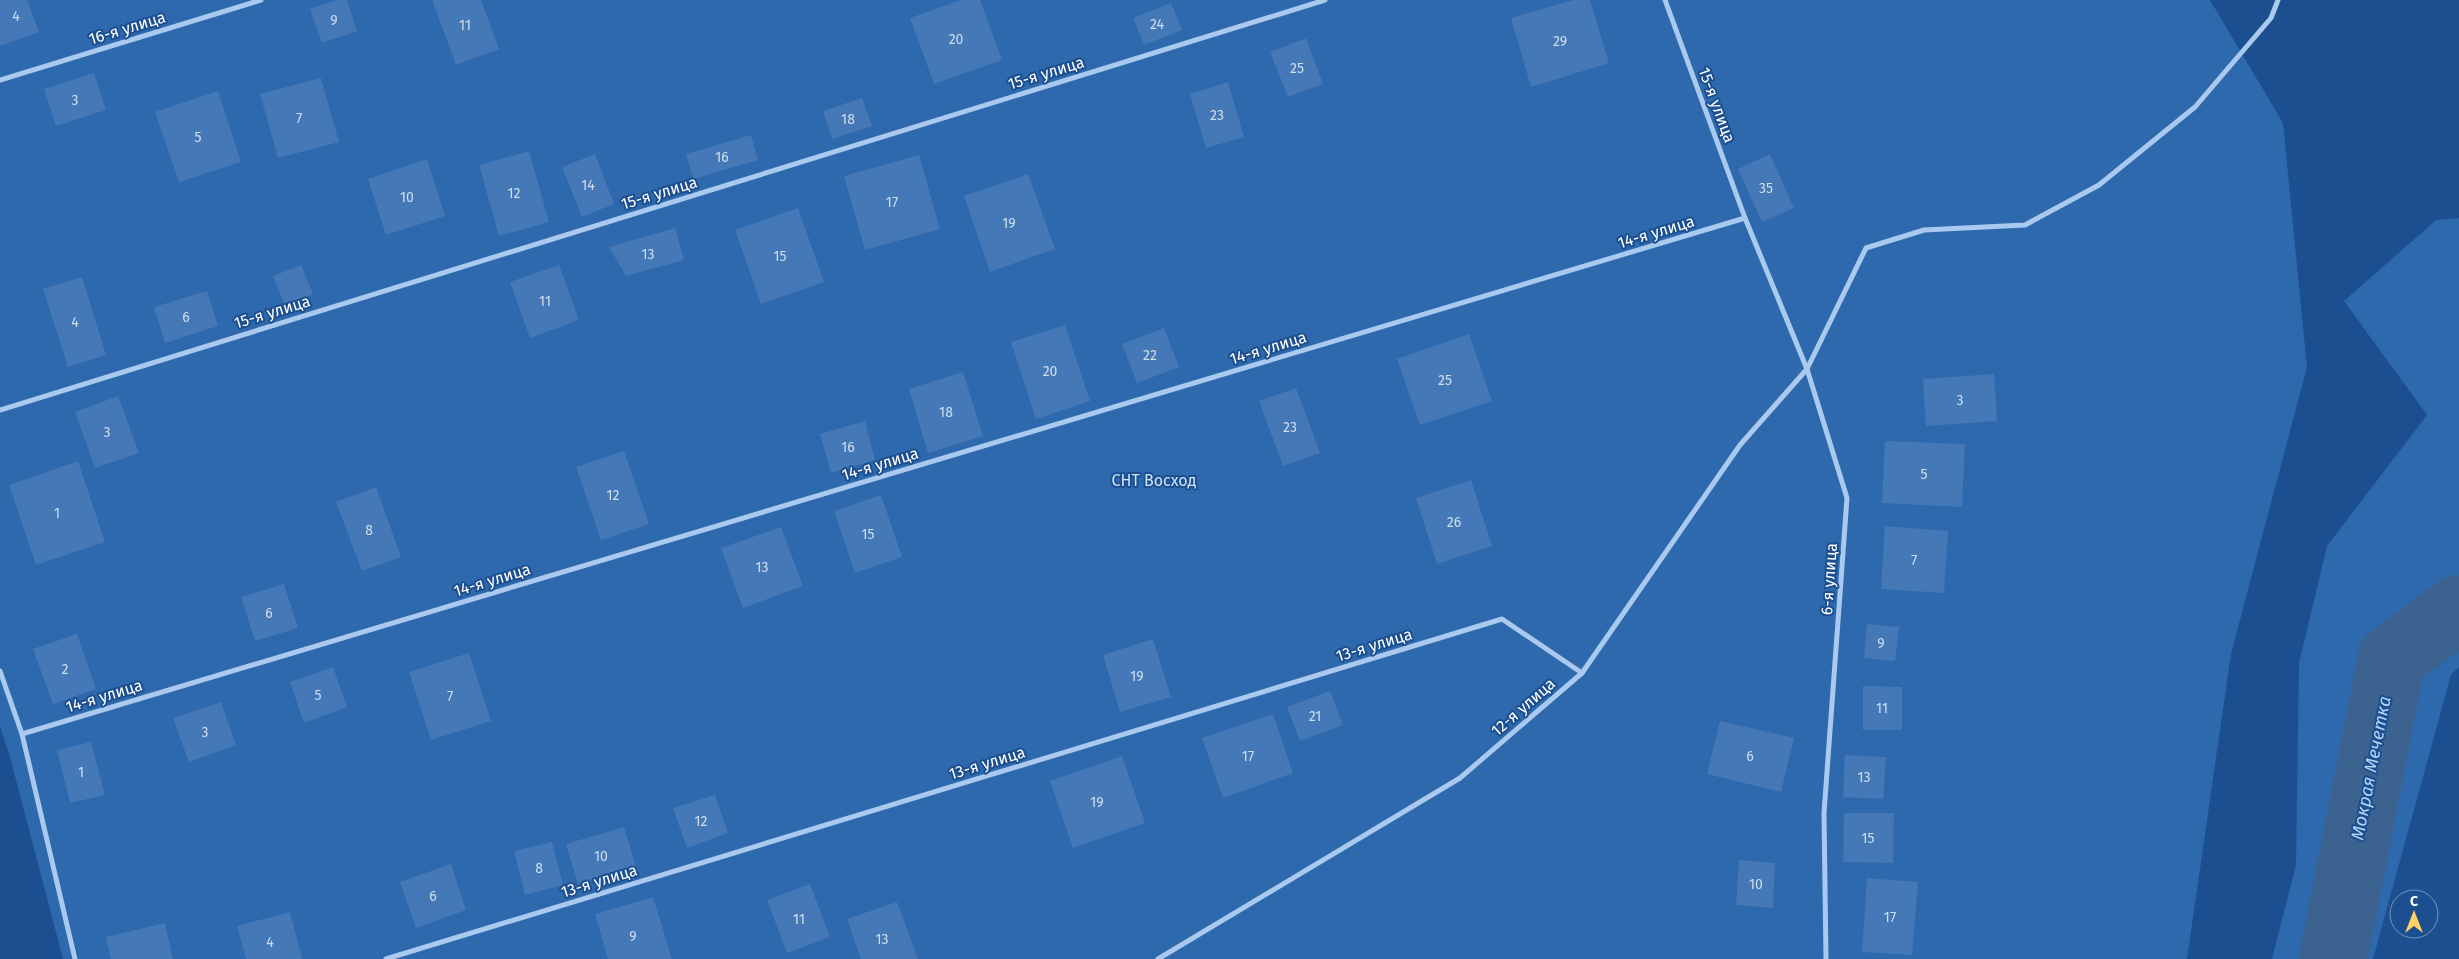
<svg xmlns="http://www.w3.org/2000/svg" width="2459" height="959" viewBox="0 0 2459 959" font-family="'Fira Sans',sans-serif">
<rect width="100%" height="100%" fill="#1b4f8f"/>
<!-- green -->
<g fill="#2e69ad">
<polygon points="0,0 2210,0 2283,123 2307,367 2231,654 2187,959 63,959 10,757 0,726"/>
<polygon points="2459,218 2459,667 2451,675 2373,959 2272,959 2296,865 2299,663 2327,546 2427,415 2344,301 2436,220"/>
</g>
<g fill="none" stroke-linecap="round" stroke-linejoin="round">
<!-- river -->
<polyline stroke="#3c6290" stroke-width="68" points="2333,959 2392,658 2459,609"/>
</g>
<!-- building -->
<g fill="#4478b7">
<polygon points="0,0 27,0 39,32 0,46"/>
<polygon points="337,0 347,0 357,31 322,43 310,9"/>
<polygon points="432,0 481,0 499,49 456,65"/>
<polygon points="961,0 980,0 1002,60 934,84 910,18"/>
<polygon points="1573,0 1590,0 1609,63 1531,87 1511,18"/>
<polygon points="1171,3 1182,30 1144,45 1133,18"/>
<polygon points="1306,38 1323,84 1288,97 1270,52"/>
<polygon points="94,73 106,110 56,126 44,89"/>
<polygon points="321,78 339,142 278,158 260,94"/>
<polygon points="1228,82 1244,137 1206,148 1190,94"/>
<polygon points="218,91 241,162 179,182 155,112"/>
<polygon points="862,98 872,126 832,139 823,111"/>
<polygon points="751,135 758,160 693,179 686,154"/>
<polygon points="529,151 549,222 499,236 479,165"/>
<polygon points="595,154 614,204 582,217 562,167"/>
<polygon points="1770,154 1794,208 1762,222 1738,169"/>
<polygon points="919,155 940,229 865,250 844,176"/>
<polygon points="427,159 445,216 386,235 368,179"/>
<polygon points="1028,174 1055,249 990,272 964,196"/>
<polygon points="798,208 824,282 761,304 735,230"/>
<polygon points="675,228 684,260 626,276 609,247"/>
<polygon points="301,265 313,294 285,306 273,276"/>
<polygon points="559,265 579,320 530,338 510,282"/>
<polygon points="82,277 106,355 68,367 43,289"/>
<polygon points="207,291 218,326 165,343 154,307"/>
<polygon points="1065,325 1090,401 1036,419 1011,342"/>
<polygon points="1164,328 1179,367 1137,383 1122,344"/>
<polygon points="1469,334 1492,401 1420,425 1397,359"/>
<polygon points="963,372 983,436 928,453 909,389"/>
<polygon points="1994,374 1997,421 1926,426 1923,379"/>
<polygon points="1296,388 1320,453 1283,466 1259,401"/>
<polygon points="118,396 139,453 95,468 75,412"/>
<polygon points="865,421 875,460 831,473 820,434"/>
<polygon points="1885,441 1965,444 1962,507 1882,503"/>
<polygon points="624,451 649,524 601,540 576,467"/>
<polygon points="78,461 105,542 36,565 9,485"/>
<polygon points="1471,480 1492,546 1437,564 1416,498"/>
<polygon points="376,487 401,557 362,571 336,502"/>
<polygon points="881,495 902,557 855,573 834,511"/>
<polygon points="1885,526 1948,531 1944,593 1881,589"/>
<polygon points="781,527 803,586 743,608 721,548"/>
<polygon points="284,584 298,628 255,641 241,597"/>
<polygon points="1867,624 1899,627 1895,661 1864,658"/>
<polygon points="77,634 96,689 53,704 33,649"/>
<polygon points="1153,639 1171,697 1120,712 1103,655"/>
<polygon points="469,653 491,721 431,740 409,672"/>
<polygon points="333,667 347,707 304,723 290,682"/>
<polygon points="1863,686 1902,687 1902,730 1863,730"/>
<polygon points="1330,691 1343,725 1300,741 1287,707"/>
<polygon points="221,702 236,745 189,762 173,718"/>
<polygon points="1273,714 1293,773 1223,798 1202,738"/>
<polygon points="1720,721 1794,738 1781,792 1707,774"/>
<polygon points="91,742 105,795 70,803 57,750"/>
<polygon points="1845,755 1886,757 1883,799 1843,797"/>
<polygon points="1122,756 1145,823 1073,848 1050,781"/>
<polygon points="715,795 728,833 687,848 673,808"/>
<polygon points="1844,813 1894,813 1893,863 1843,862"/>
<polygon points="624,827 636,867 578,884 566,844"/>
<polygon points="552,842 563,885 525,895 514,851"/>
<polygon points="1739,860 1775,863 1773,908 1736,905"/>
<polygon points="451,864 466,910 416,928 400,882"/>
<polygon points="1867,878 1918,882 1912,955 1862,952"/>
<polygon points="810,884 830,937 787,953 767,900"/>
<polygon points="653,897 672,959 608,959 595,914"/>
<polygon points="897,902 918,959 861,959 847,919"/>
<polygon points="290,912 302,959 246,959 237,926"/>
<polygon points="165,923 173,959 111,959 106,937"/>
</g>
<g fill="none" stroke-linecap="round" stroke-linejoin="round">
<!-- minor -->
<g stroke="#a9c9ee" stroke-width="5">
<polyline points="1665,0 1745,218 1807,369 1847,498 1824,813 1826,959"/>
<polyline points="0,80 261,0"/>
<polyline points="0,410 1325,0"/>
<polyline points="0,671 22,734 75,959"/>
<polyline points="22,734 1745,218"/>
<polyline points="386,959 1502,619 1582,673"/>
<polyline points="1158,959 1460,778 1582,673 1740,445 1807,369 1866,248 1924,230 2025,225 2099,185 2195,107 2271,18 2278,0"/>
</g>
</g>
<g text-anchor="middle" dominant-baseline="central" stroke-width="4" stroke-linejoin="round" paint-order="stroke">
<!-- number labels -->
<g font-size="14" fill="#d0dded">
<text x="16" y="16">4</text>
<text x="334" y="20">9</text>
<text x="1157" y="24">24</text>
<text x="465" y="25">11</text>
<text x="956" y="39">20</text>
<text x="1560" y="41">29</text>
<text x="1297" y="68">25</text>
<text x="75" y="100">3</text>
<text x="1217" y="115">23</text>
<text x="299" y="118">7</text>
<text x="848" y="119">18</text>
<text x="198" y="137">5</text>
<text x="722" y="157">16</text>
<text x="588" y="185">14</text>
<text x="1766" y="188">35</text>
<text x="514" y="193">12</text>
<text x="407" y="197">10</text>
<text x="892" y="202">17</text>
<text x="1009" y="223">19</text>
<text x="648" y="254">13</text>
<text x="780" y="256">15</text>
<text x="545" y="301">11</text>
<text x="186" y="317">6</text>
<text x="75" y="322">4</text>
<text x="1150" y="355">22</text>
<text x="1050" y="371">20</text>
<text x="1445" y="380">25</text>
<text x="1960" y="400">3</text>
<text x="946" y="412">18</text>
<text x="1290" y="427">23</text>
<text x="107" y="432">3</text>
<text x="848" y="447">16</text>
<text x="1924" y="474">5</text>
<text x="613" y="495">12</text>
<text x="57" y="513">1</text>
<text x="1454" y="522">26</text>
<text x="369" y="530">8</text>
<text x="868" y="534">15</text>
<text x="1914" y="560">7</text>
<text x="762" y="567">13</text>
<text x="269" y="613">6</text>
<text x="1881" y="643">9</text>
<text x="65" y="669">2</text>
<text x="1137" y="676">19</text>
<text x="318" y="695">5</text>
<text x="450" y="696">7</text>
<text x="1882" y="708">11</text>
<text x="1315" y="716">21</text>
<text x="205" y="732">3</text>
<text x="1248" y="756">17</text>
<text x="1750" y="756">6</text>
<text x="81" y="772">1</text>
<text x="1864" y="777">13</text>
<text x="1097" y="802">19</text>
<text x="701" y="821">12</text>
<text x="1868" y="838">15</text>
<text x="601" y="856">10</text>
<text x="539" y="868">8</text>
<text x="1756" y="884">10</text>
<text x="433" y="896">6</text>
<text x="1890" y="917">17</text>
<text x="799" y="919">11</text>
<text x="633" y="936">9</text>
<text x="882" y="939">13</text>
<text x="270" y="942">4</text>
</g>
<!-- street labels -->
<g font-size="16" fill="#fff" stroke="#1b4f8f">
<text transform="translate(127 28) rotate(-17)">16-я улица</text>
<text transform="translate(1046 73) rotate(-17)">15-я улица</text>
<text transform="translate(1717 105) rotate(70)">15-я улица</text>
<text transform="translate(659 193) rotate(-17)">15-я улица</text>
<text transform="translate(1656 232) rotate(-17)">14-я улица</text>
<text transform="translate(272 312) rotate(-17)">15-я улица</text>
<text transform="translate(1268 348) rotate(-17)">14-я улица</text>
<text transform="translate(880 464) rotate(-17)">14-я улица</text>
<text transform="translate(1829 579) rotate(-86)">6-я улица</text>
<text transform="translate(492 580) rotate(-17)">14-я улица</text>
<text transform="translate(1374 645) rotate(-17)">13-я улица</text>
<text transform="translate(104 696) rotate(-17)">14-я улица</text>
<text transform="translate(1523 707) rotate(-41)">12-я улица</text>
<text transform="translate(987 763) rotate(-17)">13-я улица</text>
<text transform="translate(599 881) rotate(-17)">13-я улица</text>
</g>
<!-- park labels -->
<g font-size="16" fill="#cfe3fa" stroke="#1b4f8f">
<text x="1154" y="480">СНТ Восход</text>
</g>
<!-- water labels -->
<g font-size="18" font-style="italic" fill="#b5d3f5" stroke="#1b4f8f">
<text transform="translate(2371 768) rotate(-79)">Мокрая Мечетка</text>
</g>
</g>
<!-- north arrow -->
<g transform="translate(2414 914)"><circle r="24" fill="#1b4f8f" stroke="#7695bc"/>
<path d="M0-4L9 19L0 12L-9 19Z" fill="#ffd166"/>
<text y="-8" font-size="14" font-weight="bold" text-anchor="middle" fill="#ffffff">С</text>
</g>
</svg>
